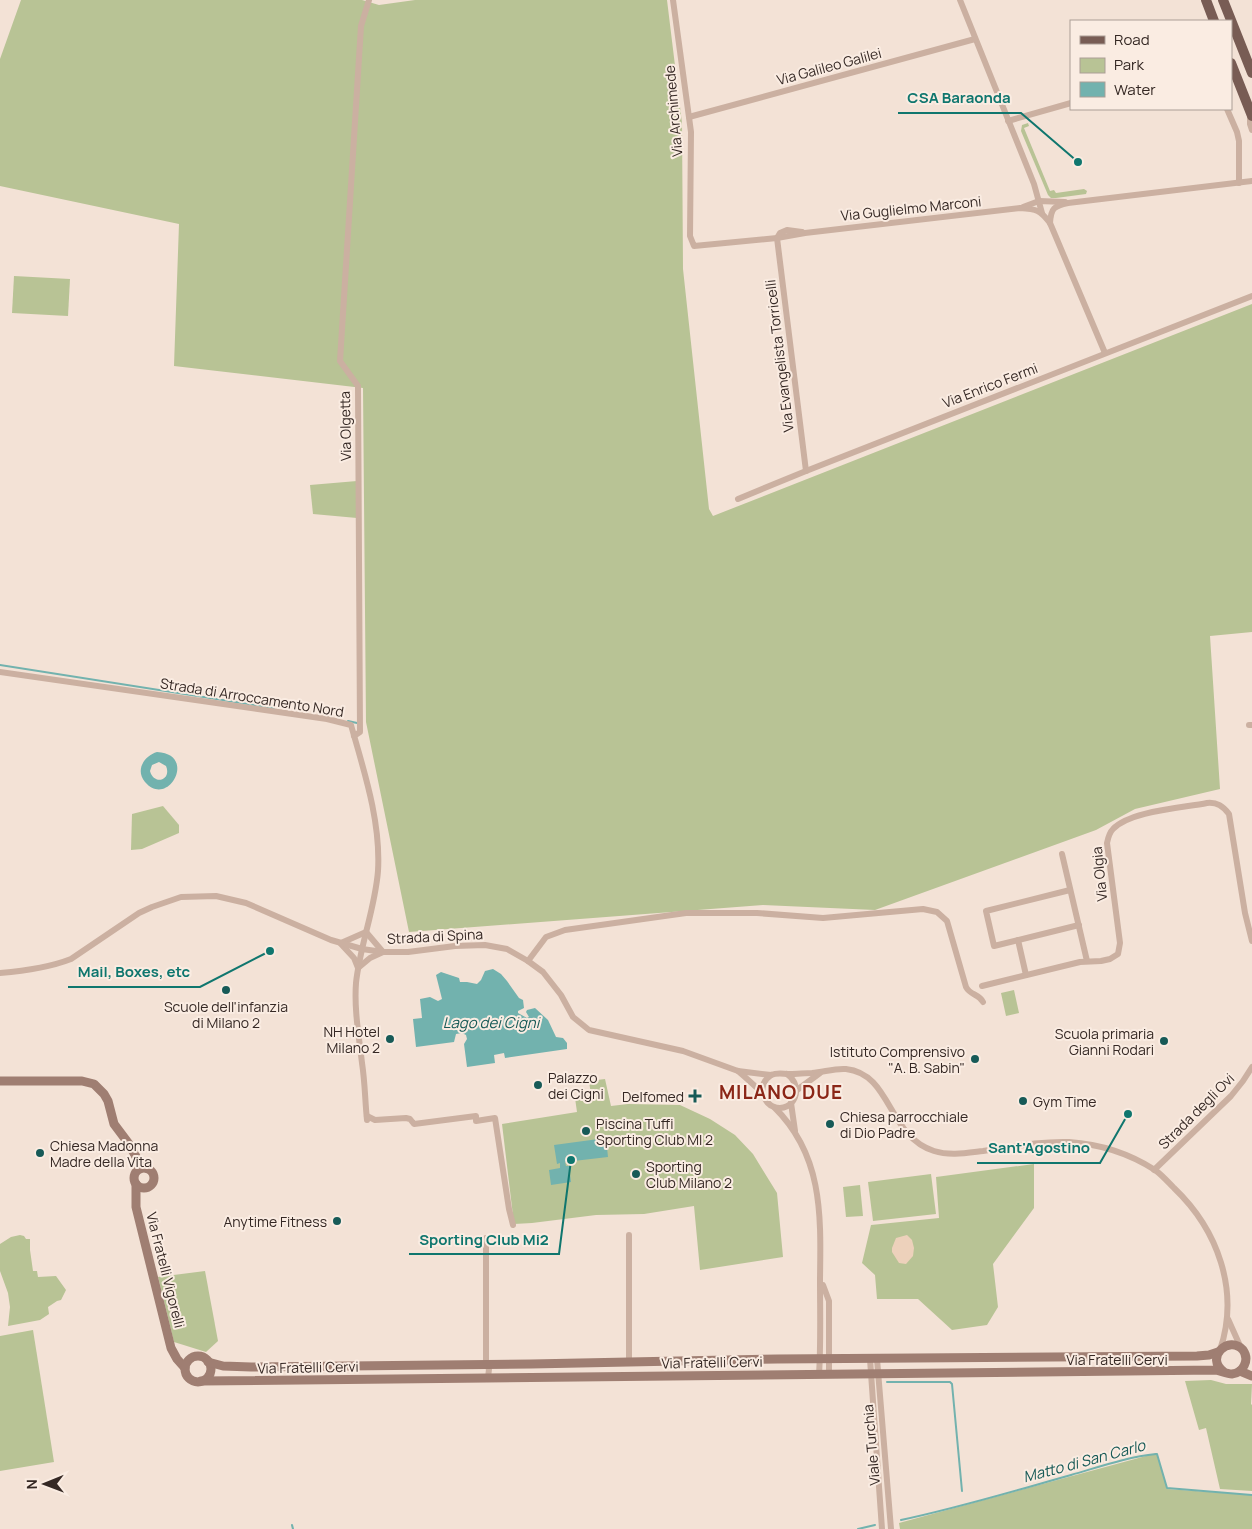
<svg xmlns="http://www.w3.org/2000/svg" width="1252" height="1529" viewBox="0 0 1252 1529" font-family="Manrope,sans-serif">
<rect width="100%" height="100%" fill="#f3e2d6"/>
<!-- green -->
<g fill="#b8c395">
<polygon points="21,0 362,0 379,5 415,0 667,0 682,123 683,269 709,509 713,516 1252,304 1252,632 1210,636 1220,789 1135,809 1096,830 875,910 763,905 409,932 366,722 363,388 174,366 179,224 0,186 0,59"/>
<polygon points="1028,123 1029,126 1024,128 1050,191 1054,190 1056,193 1084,189 1087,191 1086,194 1056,198 1051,198 1048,195 1021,131 1022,125"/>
<polygon points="14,276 70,279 68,316 12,313"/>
<polygon points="357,481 357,518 313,514 310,485"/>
<polygon points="163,806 179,825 179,833 142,849 131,850 132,814"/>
<polygon points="1014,990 1019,1013 1006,1016 1001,993"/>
<polygon points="605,1079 611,1106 628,1104 680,1105 710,1119 735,1135 753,1154 777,1193 783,1257 700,1270 694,1206 644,1214 596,1215 532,1223 514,1224 502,1124 577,1112 575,1098 591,1095 589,1081"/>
<polygon points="1034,1164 1034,1208 993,1264 998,1307 987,1325 952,1330 918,1299 877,1299 875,1275 862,1263 871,1225 939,1218 936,1177"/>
<polygon points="931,1174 936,1214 873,1221 868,1182"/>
<polygon points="860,1185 863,1216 846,1217 843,1187"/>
<polygon points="20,1235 24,1236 26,1239 30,1239 30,1250 33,1271 37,1271 38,1277 56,1276 66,1290 61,1300 57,1301 48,1307 49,1314 40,1320 8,1326 10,1307 8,1293 0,1271 0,1244 11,1237"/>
<polygon points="205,1271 218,1341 206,1352 174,1342 158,1277"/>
<polygon points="33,1330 54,1462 0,1471 0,1336"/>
<polygon points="1211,1380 1226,1384 1252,1384 1251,1404 1252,1405 1252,1491 1220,1489 1206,1428 1199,1430 1185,1381"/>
<polygon points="1157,1453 1167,1489 1252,1495 1252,1529 900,1529 899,1523"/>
</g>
<!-- plaza -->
<polygon fill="#edd1bb" points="907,1235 912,1240 914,1248 913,1256 906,1264 899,1263 892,1252 892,1248 896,1238"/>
<!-- water -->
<g fill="#72b2ae" fill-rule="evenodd">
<path d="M157 752C198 754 168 809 145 782 135 770 144 756 157 752ZM159 762 166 766C172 780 154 786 150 771L152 765Z"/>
<polygon points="493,969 501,974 507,981 519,998 523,1000 524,1008 518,1011 518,1013 527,1018 529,1017 526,1012 527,1010 535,1008 548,1020 556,1037 563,1038 567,1043 567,1049 505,1058 504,1053 494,1055 495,1063 467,1067 464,1044 467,1039 466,1035 462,1033 456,1034 454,1042 416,1047 413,1019 422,1018 420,999 430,997 438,1001 442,999 436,975 441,972 459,978 460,982 467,982 477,984 481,980 485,971"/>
<polygon points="606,1138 608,1157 565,1162 566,1166 569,1166 571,1182 551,1185 549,1170 560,1168 560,1163 557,1164 554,1145"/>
</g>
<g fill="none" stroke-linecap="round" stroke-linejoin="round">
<!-- stream -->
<g stroke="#72b2ae" stroke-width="2">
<polyline points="0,665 274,708"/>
<polyline points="348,721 357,723"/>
<polyline points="887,1382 950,1382 952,1384 962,1491"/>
<path d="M901 1520C958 1508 1014 1491 1071 1475 1099 1467 1127 1457 1156 1454H1157L1167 1488 1252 1495"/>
<polyline points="292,1525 293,1529"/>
<polyline points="858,1529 875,1525"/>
</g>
<!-- street -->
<g stroke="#cbb0a1" stroke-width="6">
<path d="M673 0 691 132 690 236 694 246 777 238 805 233 1020 208C1037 209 1040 210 1050 223L1105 353"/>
<polyline points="960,0 1034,184 1042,213"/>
<polyline points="1227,109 1237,132 1239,141 1239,183"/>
<polyline points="1250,113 1250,124 1252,130"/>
<polyline points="689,117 975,39"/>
<polyline points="1008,121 1071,103"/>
<polyline points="1023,207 1039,201 1065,202"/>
<path d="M1050 223C1051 208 1054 206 1068 203L1252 181"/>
<polyline points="777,238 806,471"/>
<polyline points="777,238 780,233 787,230 802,232"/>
<polyline points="738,499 806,471 1252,296"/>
<path d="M0 672 327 719 351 725C364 771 381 822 378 871 375 909 360 945 356 983 354 1010 359 1036 362 1063 365 1082 365 1101 367 1120"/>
<polyline points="1249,725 1252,725"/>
<polyline points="354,736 360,732 358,386 340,361 361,26 369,0"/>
<polyline points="1062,854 1087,961"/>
<polyline points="1070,890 986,911 994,946 1079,925"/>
<polyline points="1018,940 1026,975"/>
<polyline points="341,943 366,932"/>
<polyline points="341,944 354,958 358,968 370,958 383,952 366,932"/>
<path d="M528 961 546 937 565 930 686 913H757L823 918 923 909 937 912 947 921 966 987C970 995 979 994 983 1002"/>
<path d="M0 973C24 971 48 968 71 959L139 913 152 907 181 897 216 896 246 903 331 940 362 949 383 952H408L455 946 485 945 507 949 528 961 543 972 561 995 573 1017 589 1030 683 1051 738 1071 771 1075C778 1072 783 1074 790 1074 797 1074 805 1073 812 1073 824 1072 835 1068 846 1069 892 1074 887 1136 934 1151 950 1156 966 1153 983 1151 1011 1147 1041 1141 1069 1142 1099 1144 1130 1154 1155 1170 1162 1175 1168 1182 1174 1188 1218 1230 1240 1291 1220 1350"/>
<path d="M982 986 1080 962 1101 961 1110 959 1118 954 1120 943 1107 843C1108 838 1109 833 1113 829 1130 811 1182 808 1207 803 1217 802 1223 806 1229 814L1245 913 1252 941"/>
<path d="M738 1071C745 1077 752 1083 759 1090 765 1096 765 1104 774 1107 794 1113 805 1087 787 1074"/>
<polyline points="797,1090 820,1073"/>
<path d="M762 1094C762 1085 764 1080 771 1075"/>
<polyline points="791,1103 795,1131"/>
<path d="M774 1107C823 1155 821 1215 820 1279 820 1311 821 1343 819 1375"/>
<polyline points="367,1116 375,1120 406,1118 410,1119 414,1124 476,1116 476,1121 495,1118 509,1209 513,1225"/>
<polyline points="1154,1170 1231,1096 1243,1081 1252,1067"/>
<polyline points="629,1235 629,1361"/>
<polyline points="486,1238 486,1364 489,1369 488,1378"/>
<polyline points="823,1285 829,1301 829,1375"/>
<polyline points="1228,1319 1241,1348"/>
<polyline points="870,1359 882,1529"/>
<polyline points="877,1359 891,1529"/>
</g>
<!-- secondary -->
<g stroke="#9f7e72" stroke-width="9">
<polyline points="0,1081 82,1081 94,1084 104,1094 108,1101 114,1124 129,1144 140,1164 146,1168"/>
<circle cx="144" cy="1178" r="10"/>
<polyline points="136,1184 136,1207 171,1348 177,1359 185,1368"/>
<circle cx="198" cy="1369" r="13"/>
<polyline points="208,1362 223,1366 251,1367 531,1364 777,1359 1197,1356 1209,1355 1218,1352"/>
<polyline points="1240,1371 1252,1376"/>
<path d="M201 1381 1216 1370C1221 1371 1227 1374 1232 1374 1243 1373 1250 1360 1243 1350 1229 1334 1204 1358 1224 1372"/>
</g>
<!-- primary -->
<g stroke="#785c54" stroke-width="10">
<polyline points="1206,0 1214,21"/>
<polyline points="1223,0 1252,73"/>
<polyline points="1231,63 1252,116"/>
</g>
</g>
<!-- markers -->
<g fill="#175a57" stroke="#faece2" stroke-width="2">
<circle cx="226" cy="990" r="5"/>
<circle cx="390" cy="1039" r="5"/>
<circle cx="1164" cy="1041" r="5"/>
<circle cx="975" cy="1059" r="5"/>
<circle cx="538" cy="1085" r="5"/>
<path d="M692.5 1088.5h5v5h5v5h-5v5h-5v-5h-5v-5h5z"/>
<circle cx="1023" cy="1101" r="5"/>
<circle cx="830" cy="1124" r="5"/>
<circle cx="586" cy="1131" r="5"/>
<circle cx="40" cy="1153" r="5"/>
<circle cx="636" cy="1174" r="5"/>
<circle cx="337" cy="1221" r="5"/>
</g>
<g text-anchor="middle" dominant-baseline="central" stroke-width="4" stroke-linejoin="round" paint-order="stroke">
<!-- street labels -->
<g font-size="14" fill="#352824" stroke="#faece2">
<text transform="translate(829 66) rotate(-15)">Via Galileo Galilei</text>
<text transform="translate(673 111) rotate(-95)">Via Archimede</text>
<text transform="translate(911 208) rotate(-6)">Via Guglielmo Marconi</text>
<text transform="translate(779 356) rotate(-97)">Via Evangelista Torricelli</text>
<text transform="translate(990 385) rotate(-21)">Via Enrico Fermi</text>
<text transform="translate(345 426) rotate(-91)">Via Olgetta</text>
<text transform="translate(252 697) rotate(9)">Strada di Arroccamento Nord</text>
<text transform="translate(1099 874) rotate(-96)">Via Olgia</text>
<text transform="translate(435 936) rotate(-3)">Strada di Spina</text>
<text transform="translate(1196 1111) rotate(-45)">Strada degli Ovi</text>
<text transform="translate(166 1270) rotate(76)">Via Fratelli Vigorelli</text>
<text x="1117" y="1359">Via Fratelli Cervi</text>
<text transform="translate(712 1362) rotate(-1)">Via Fratelli Cervi</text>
<text transform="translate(308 1367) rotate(-1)">Via Fratelli Cervi</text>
<text transform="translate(871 1445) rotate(-95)">Viale Turchia</text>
</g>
<!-- poi labels -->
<g font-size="14" fill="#352824" stroke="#faece2" text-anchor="start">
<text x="226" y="1006" text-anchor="middle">Scuole dell'infanzia<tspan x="226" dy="16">di Milano 2</tspan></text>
<text x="380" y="1031" text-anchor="end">NH Hotel<tspan x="380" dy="16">Milano 2</tspan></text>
<text x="1154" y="1033" text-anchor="end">Scuola primaria<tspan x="1154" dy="16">Gianni Rodari</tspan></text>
<text x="965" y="1051" text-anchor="end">Istituto Comprensivo<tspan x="965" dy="16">"A. B. Sabin"</tspan></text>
<text x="548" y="1077">Palazzo<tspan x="548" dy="16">dei Cigni</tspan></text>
<text x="684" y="1096" text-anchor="end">Delfomed</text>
<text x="1033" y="1101">Gym Time</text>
<text x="840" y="1116">Chiesa parrocchiale<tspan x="840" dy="16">di Dio Padre</tspan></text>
<text x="596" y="1123">Piscina Tuffi<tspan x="596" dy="16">Sporting Club MI 2</tspan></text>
<text x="50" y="1145">Chiesa Madonna<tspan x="50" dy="16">Madre della Vita</tspan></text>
<text x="646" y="1166">Sporting<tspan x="646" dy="16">Club Milano 2</tspan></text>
<text x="327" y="1221" text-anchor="end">Anytime Fitness</text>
</g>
<!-- water labels -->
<g font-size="15" font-style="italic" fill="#175a57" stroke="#faece2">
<text x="491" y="1022">Lago dei Cigni</text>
<text transform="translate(1084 1461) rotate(-15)">Matto di San Carlo</text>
</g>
<!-- district labels -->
<g font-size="19" font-weight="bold" letter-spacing="1" fill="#8b2617" stroke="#faece2">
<text x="781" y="1092">MILANO DUE</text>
</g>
</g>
<!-- callouts -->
<path fill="none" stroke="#0f766e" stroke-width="2" d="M1078 162L1021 113H898M270 951L200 987H68M1128 1114L1100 1163H977M571 1160L559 1254H409"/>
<g fill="#0f766e" stroke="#faece2" stroke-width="2">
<circle cx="1078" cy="162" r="5"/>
<circle cx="270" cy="951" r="5"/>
<circle cx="1128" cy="1114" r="5"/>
<circle cx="571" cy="1160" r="5"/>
</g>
<g font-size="15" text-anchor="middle" font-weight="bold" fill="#0f766e" stroke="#faece2" stroke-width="4" stroke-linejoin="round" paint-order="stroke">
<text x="959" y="103">CSA Baraonda</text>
<text x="134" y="977">Mail, Boxes, etc</text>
<text x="1039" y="1153">Sant'Agostino</text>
<text x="484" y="1245">Sporting Club Mi2</text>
</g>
<!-- legend -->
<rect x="1070" y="20" width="162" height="90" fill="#faece2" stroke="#ab9e96"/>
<rect x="1080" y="36" width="25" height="8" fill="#785c54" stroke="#ab9e96"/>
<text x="1114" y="45" font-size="15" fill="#352824">Road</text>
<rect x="1080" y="58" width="25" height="15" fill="#b8c395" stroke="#ab9e96"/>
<text x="1114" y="70" font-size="15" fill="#352824">Park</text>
<rect x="1080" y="82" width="25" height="15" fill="#72b2ae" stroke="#ab9e96"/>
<text x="1114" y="95" font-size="15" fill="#352824">Water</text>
<!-- north arrow -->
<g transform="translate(45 1484) rotate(269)" stroke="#faece2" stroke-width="4" paint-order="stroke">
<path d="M0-4L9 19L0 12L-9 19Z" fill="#352824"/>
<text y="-8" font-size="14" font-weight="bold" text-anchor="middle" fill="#352824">N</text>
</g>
</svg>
